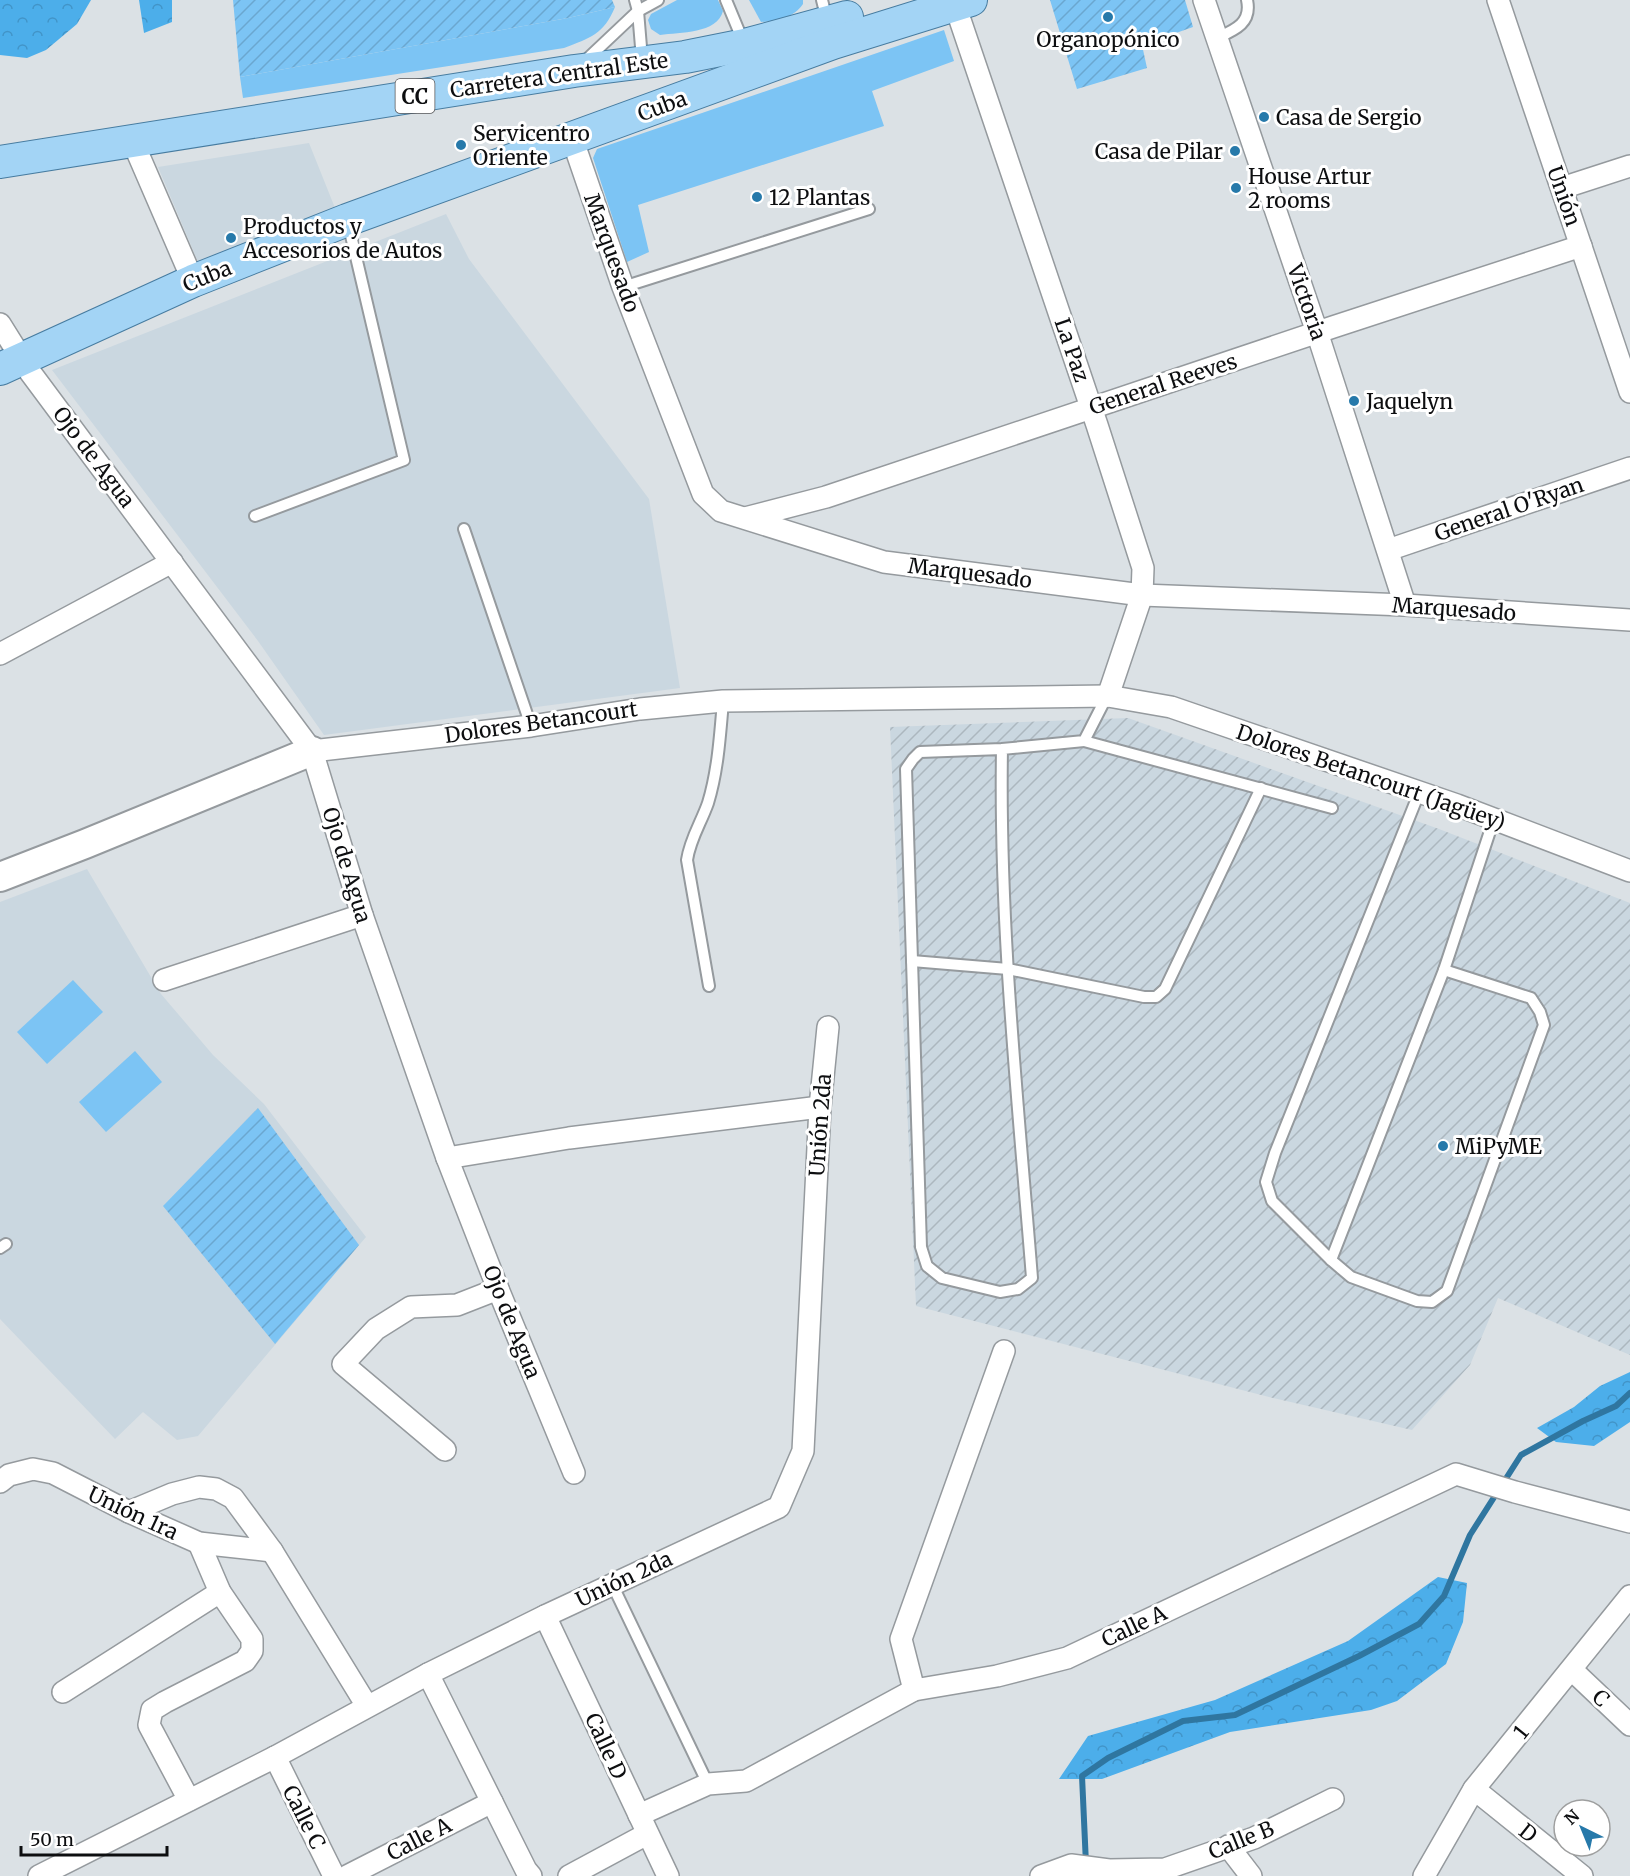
<svg xmlns="http://www.w3.org/2000/svg" width="1630" height="1876" viewBox="0 0 1630 1876" font-family="Merriweather,serif">
<defs>
<pattern id="industrial-furrows" width="10" height="10" patternUnits="userSpaceOnUse" patternTransform="scale(1.5)"><rect width="10" height="10" fill="#cad7e0"/><path d="M-1 1l2-2M0 10L10 0M9 11l2-2" fill="none" stroke="#acb7bf"/></pattern>
<pattern id="forest-crowns" width="20" height="18" patternUnits="userSpaceOnUse" patternTransform="scale(1.5)"><rect width="20" height="18" fill="#4caeea"/><path d="M2 6a3 3 0 1 1 6 0M12 15a3 3 0 1 1 6 0" fill="none" stroke="#4194c8"/></pattern>
<pattern id="garden-furrows" width="10" height="10" patternUnits="userSpaceOnUse" patternTransform="scale(1.5)"><rect width="10" height="10" fill="#7cc4f4"/><path d="M-1 1l2-2M0 10L10 0M9 11l2-2" fill="none" stroke="#6aa7d0"/></pattern>
</defs>
<rect width="100%" height="100%" fill="#dbe1e5"/>
<!-- built -->
<g fill="#cad7e0">
<polygon points="309,143 335,208 198,262 158,167"/>
<polygon points="446,214 469,259 649,499 680,688 324,735 258,641 52,370"/>
<polygon points="87,869 161,994 213,1055 264,1104 366,1237 198,1436 177,1440 143,1412 115,1439 0,1319 0,902"/>
</g>
<!-- industrial -->
<polygon fill="url(#industrial-furrows)" points="1128,718 1439,829 1630,903 1630,1355 1498,1298 1470,1365 1412,1430 1269,1397 916,1306 890,727"/>
<!-- grass -->
<g fill="#7cc4f4">
<path d="M677 0H718L723 11C717 34 680 32 660 35L651 29 648 20 651 14Z"/>
<path d="M749 0H803V4C793 18 778 21 761 22Z"/>
<path d="M615 7C604 34 590 38 564 48L243 98 240 77 568 18Z"/>
<polygon points="944,30 954,61 872,91 884,126 638,205 649,252 627,262 593,158 597,149"/>
<polygon points="73,980 103,1012 47,1064 17,1032"/>
<polygon points="135,1051 162,1082 106,1132 79,1102"/>
</g>
<!-- forest -->
<g fill="url(#forest-crowns)">
<polygon points="0,0 91,0 77,24 46,50 27,58 0,55"/>
<polygon points="139,0 172,0 172,22 144,33"/>
<polygon points="1630,1372 1630,1422 1594,1446 1556,1442 1537,1428 1574,1407 1600,1386"/>
<polygon points="1438,1577 1467,1583 1463,1622 1446,1664 1397,1701 1371,1710 1230,1732 1102,1779 1059,1779 1088,1736 1215,1700 1348,1641"/>
</g>
<!-- garden -->
<g fill="url(#garden-furrows)">
<polygon points="233,0 612,0 615,7 568,18 240,77"/>
<polygon points="1050,0 1185,0 1193,27 1142,45 1147,68 1077,89"/>
<polygon points="258,1108 359,1245 275,1344 163,1206"/>
</g>
<g fill="none" stroke-linecap="round" stroke-linejoin="round">
<!-- stream -->
<polyline stroke="#2f76a0" stroke-width="6" points="1086,1864 1082,1776 1108,1758 1183,1721 1235,1715 1359,1656 1419,1624 1444,1596 1470,1535 1521,1455 1583,1421 1616,1406 1630,1393"/>
<!-- lane casing -->
<g stroke="#959a9e" stroke-width="14">
<g id="lane">
<polyline points="635,0 638,11 642,59"/>
<polyline points="726,0 743,41"/>
<polyline points="822,0 827,20"/>
<path d="M1217 38C1235 30 1252 23 1247 0"/>
<polyline points="585,61 638,11 658,0"/>
<polyline points="623,287 869,209"/>
<polyline points="255,516 404,460 348,223"/>
<polyline points="464,529 531,726"/>
<polyline points="1084,741 1332,808"/>
<path d="M1002 749 920 752 913 759 906 769 921 1247 927 1266 942 1278 1000 1292 1018 1289 1032 1278C1018 1102 999 925 1002 749L1084 741 1107 696"/>
<polyline points="1419,793 1275,1153 1266,1182 1272,1201 1331,1260 1351,1277 1417,1301 1432,1302 1447,1291 1544,1025 1540,1012 1531,998 1444,970"/>
<polyline points="912,961 1008,969 1144,997 1156,997 1165,989 1261,788"/>
<path d="M709 986 687 860C690 839 701 823 708 803 718 770 720 736 723 701"/>
<polyline points="0,1248 6,1244"/>
<polyline points="1331,1260 1444,970 1494,819"/>
<polyline points="612,1584 708,1784"/>
</g>
</g>
<!-- street casing -->
<g stroke="#959a9e" stroke-width="24">
<g id="street">
<polyline points="1204,0 1317,332 1405,605"/>
<polyline points="1498,0 1630,392"/>
<polyline points="955,5 1097,425 1143,568 1142,595 1108,696"/>
<polyline points="572,138 623,287 703,494 721,511 884,562 1142,595 1405,605 1630,620"/>
<polyline points="132,140 193,281"/>
<polyline points="1562,188 1630,166"/>
<polyline points="0,324 30,372 312,751 362,915 447,1158 498,1289 574,1473"/>
<polyline points="745,518 826,497 1333,327 1581,246"/>
<polyline points="1388,550 1630,468"/>
<polyline points="0,654 172,562"/>
<polyline points="312,751 531,726 640,709 723,701 1108,696 1171,707 1457,805 1630,871"/>
<polyline points="164,980 362,915"/>
<polyline points="447,1158 569,1138 820,1107"/>
<polyline points="445,1450 343,1364 376,1329 411,1307 457,1305 498,1289"/>
<polyline points="0,1482 9,1475 33,1469 53,1473 129,1512 199,1543 272,1551"/>
<polyline points="129,1512 172,1494 199,1487 216,1489 233,1498 272,1551 367,1706"/>
<polyline points="545,1616 668,1876"/>
<polyline points="1572,1670 1630,1725"/>
<polyline points="428,1674 526,1870 531,1876"/>
<polyline points="914,1690 901,1639 1004,1351"/>
<polyline points="63,1692 220,1592"/>
<polyline points="275,1757 334,1876"/>
<polyline points="1474,1789 1582,1876"/>
<polyline points="189,1800 149,1725 152,1710 165,1702 245,1661 252,1651 252,1639 220,1592 199,1543"/>
<polyline points="639,1815 708,1784 746,1781 914,1690 997,1676 1067,1658 1456,1474 1515,1492 1630,1522"/>
<polyline points="1228,1846 1251,1876"/>
<polyline points="39,1876 275,1757 428,1674 545,1616 779,1507 803,1451 820,1107 828,1027"/>
<polyline points="347,1876 492,1802"/>
<polyline points="569,1876 647,1834"/>
<polyline points="1041,1876 1071,1865 1109,1870 1165,1869 1254,1838 1333,1799"/>
<polyline points="1424,1876 1474,1789 1630,1596"/>
</g>
</g>
<!-- secondary casing -->
<g stroke="#959a9e" stroke-width="32">
<polyline id="secondary" points="0,877 85,844 312,751"/>
</g>
<!-- primary casing -->
<g stroke="#477ca0" stroke-width="34">
<g id="primary">
<polyline points="0,162 574,71 685,57 745,45 847,17"/>
<polyline points="0,369 193,281 347,220 833,43 971,0"/>
</g>
</g>
<!-- lane -->
<use href="#lane" stroke="#fff" stroke-width="10"/>
<!-- street -->
<use href="#street" stroke="#fff" stroke-width="21"/>
<!-- secondary -->
<use href="#secondary" stroke="#fff" stroke-width="28"/>
<!-- primary -->
<use href="#primary" stroke="#a3d4f5" stroke-width="32"/>
</g>
<!-- markers -->
<g fill="#2679aa" stroke="#fff" stroke-width="2">
<circle cx="1108" cy="17" r="6"/>
<circle cx="1264" cy="117" r="6"/>
<circle cx="461" cy="145" r="6"/>
<circle cx="1235" cy="151" r="6"/>
<circle cx="1236" cy="188" r="6"/>
<circle cx="757" cy="197" r="6"/>
<circle cx="231" cy="238" r="6"/>
<circle cx="1354" cy="401" r="6"/>
<circle cx="1443" cy="1146" r="6"/>
</g>
<g text-anchor="middle" dominant-baseline="central" stroke-width="6" stroke-linejoin="round" paint-order="stroke">
<!-- shield labels -->
<rect fill="#fff" stroke="#565658" stroke-width="1.5" x="395.5" y="79" width="39" height="34" rx="4.5"/>
<g font-size="20" font-weight="bold" fill="#0d0e10">
<text x="415" y="96">CC</text>
</g>
<!-- poi labels -->
<g font-size="21" fill="#0d0e10" stroke="#fff" text-anchor="start">
<text x="1108" y="39" text-anchor="middle">Organopónico</text>
<text x="1276" y="117">Casa de Sergio</text>
<text x="473" y="133">Servicentro<tspan x="473" dy="24">Oriente</tspan></text>
<text x="1223" y="151" text-anchor="end">Casa de Pilar</text>
<text x="1248" y="176">House Artur<tspan x="1248" dy="24">2 rooms</tspan></text>
<text x="769" y="197">12 Plantas</text>
<text x="243" y="226">Productos y<tspan x="243" dy="24">Accesorios de Autos</tspan></text>
<text x="1366" y="401">Jaquelyn</text>
<text x="1455" y="1146">MiPyME</text>
</g>
<!-- street labels -->
<g font-size="21" fill="#0d0e10" stroke="#fff">
<text transform="translate(559 75) rotate(-8)">Carretera Central Este</text>
<text transform="translate(662 106) rotate(-20)">Cuba</text>
<text transform="translate(1564 196) rotate(71)">Unión</text>
<text transform="translate(612 253) rotate(70)">Marquesado</text>
<text transform="translate(207 276) rotate(-22)">Cuba</text>
<text transform="translate(1307 302) rotate(71)">Victoria</text>
<text transform="translate(1072 350) rotate(71)">La Paz</text>
<text transform="translate(1163 384) rotate(-18)">General Reeves</text>
<text transform="translate(94 457) rotate(53)">Ojo de Agua</text>
<text transform="translate(1509 509) rotate(-19)">General O'Ryan</text>
<text transform="translate(970 573) rotate(7)">Marquesado</text>
<text transform="translate(1454 609) rotate(4)">Marquesado</text>
<text transform="translate(541 722) rotate(-8)">Dolores Betancourt</text>
<text transform="translate(1371 777) rotate(19)">Dolores Betancourt (Jagüey)</text>
<text transform="translate(347 865) rotate(73)">Ojo de Agua</text>
<text transform="translate(820 1125) rotate(-86)">Unión 2da</text>
<text transform="translate(512 1322) rotate(68)">Ojo de Agua</text>
<text transform="translate(133 1513) rotate(25)">Unión 1ra</text>
<text transform="translate(624 1579) rotate(-25)">Unión 2da</text>
<text transform="translate(1134 1626) rotate(-25)">Calle A</text>
<text transform="translate(1601 1698) rotate(43)">C</text>
<text transform="translate(1521 1732) rotate(-51)">1</text>
<text transform="translate(606 1746) rotate(65)">Calle D</text>
<text transform="translate(304 1817) rotate(63)">Calle C</text>
<text transform="translate(1528 1833) rotate(39)">D</text>
<text transform="translate(419 1839) rotate(-27)">Calle A</text>
<text transform="translate(1241 1840) rotate(-22)">Calle B</text>
</g>
</g>
<!-- north arrow -->
<g transform="translate(1582 1828) rotate(317)"><circle r="28" fill="#ffffff" stroke="#9e9f9f" stroke-width="1.5"/>
<path d="M0-4.5L10 22L0 15L-10 22Z" fill="#2679aa"/>
<text y="-9" font-size="16" font-weight="bold" text-anchor="middle" fill="#0d0e10">N</text>
</g>
<!-- scale -->
<path d="M21 1846v9h146v-9" fill="none" stroke="#0d0e10" stroke-width="3"/>
<text x="30" y="1846" font-size="18" fill="#0d0e10" stroke="#ffffff" stroke-width="4.5" paint-order="stroke">50 m</text>
</svg>
